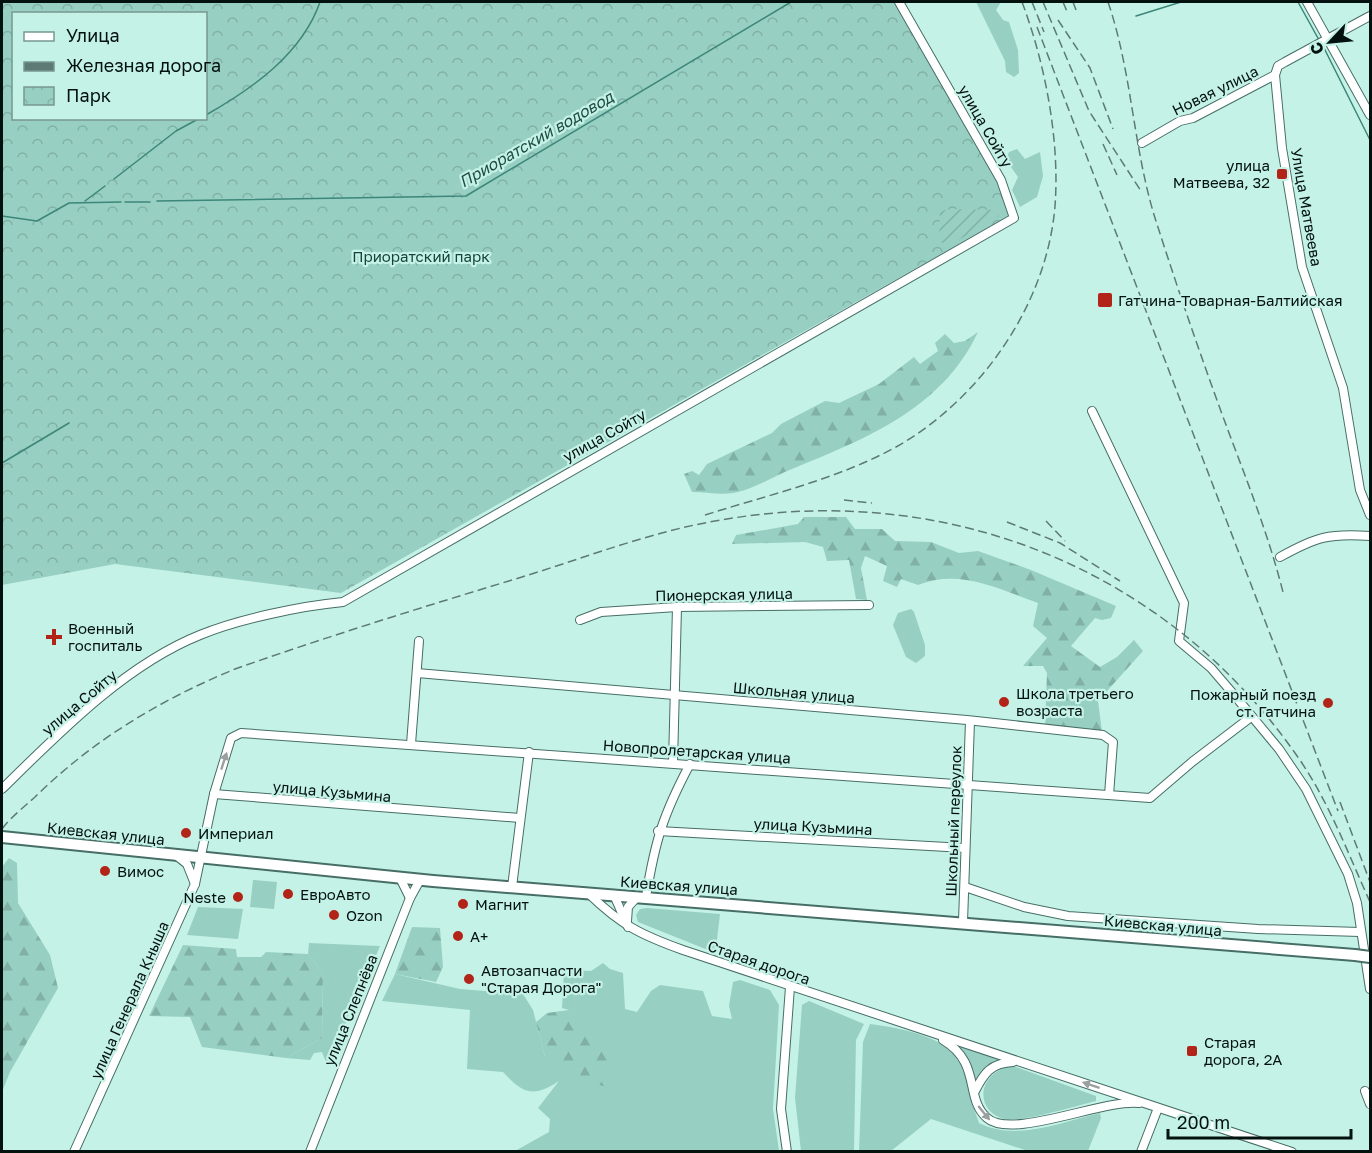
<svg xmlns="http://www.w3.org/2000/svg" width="1372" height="1153" viewBox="0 0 1372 1153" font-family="'Golos Text',sans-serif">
<defs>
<pattern id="forest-firs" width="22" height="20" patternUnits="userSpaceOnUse" patternTransform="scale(1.5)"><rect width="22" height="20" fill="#98cfc3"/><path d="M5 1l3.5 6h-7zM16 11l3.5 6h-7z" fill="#81b1a6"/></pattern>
<pattern id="park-crowns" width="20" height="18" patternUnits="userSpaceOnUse" patternTransform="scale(1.5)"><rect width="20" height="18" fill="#98cfc3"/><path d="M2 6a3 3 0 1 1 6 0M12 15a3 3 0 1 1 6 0" fill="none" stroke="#81b1a6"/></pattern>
<pattern id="garden-furrows" width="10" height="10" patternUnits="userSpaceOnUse" patternTransform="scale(1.5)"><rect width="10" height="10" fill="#98cfc3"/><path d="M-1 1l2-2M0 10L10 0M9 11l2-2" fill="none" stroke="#81b1a6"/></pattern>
</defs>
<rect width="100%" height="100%" fill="#c5f2e7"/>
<!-- grass -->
<g fill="#98cfc3">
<polygon points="976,2 1001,2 996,10 1003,20 1009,22 1018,50 1019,73 1014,77 1006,72 1005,61"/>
<polygon points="1017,149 1025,159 1040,152 1043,176 1037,197 1020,207 1012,190 1018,177 1006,160 1009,152"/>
<polygon points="911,609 914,612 925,645 925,656 916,663 906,657 893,625 898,613"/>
<polygon points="253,880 277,882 274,909 250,907"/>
<polygon points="198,907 243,909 238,939 187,935"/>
<polygon points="647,908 720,914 716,948 708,950 638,922 636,915 640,909"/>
<polygon points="309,943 380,946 366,979 358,989 332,1061 326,1062 322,1052 314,1053 310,1060 286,1058 322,1038 323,973 308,954"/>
<path d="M603 963 610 969 623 973 625 1009 637 1012 651 991 660 985 703 991 712 1016 732 1019 729 1006 733 982 740 980 770 990 779 1005 773 1109 779 1151H515L549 1132 550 1119 538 1108 559 1081C533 1098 523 1094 503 1072L467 1069 470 1010 382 1001 395 974 460 989 523 994 533 1010 545 1057 569 1010 562 1008 564 970 591 971Z"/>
<polygon points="809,1001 864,1024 856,1040 854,1151 801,1151 795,1098 802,1005"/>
<path d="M870 1024C899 1028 952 1036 964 1069 970 1087 972 1105 979 1123 1017 1142 1061 1122 1100 1113L1101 1118 1088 1151H1028L931 1119 891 1151 859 1152 863 1042Z"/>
<polygon points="959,1045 1002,1059 987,1065 975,1080"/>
<path d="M1013 1066 1096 1096V1101C1076 1106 1020 1123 1004 1119 972 1110 979 1070 1013 1066Z"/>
</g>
<!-- forest -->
<g fill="url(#forest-firs)">
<path d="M978 332C942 409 865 439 792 469 774 476 752 490 733 493 720 495 705 492 692 492L684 474 692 471 699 475 707 464 772 433 781 424 825 401 839 403 879 384 914 357 920 364 938 351 935 343 945 334 954 343 965 341Z"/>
<path d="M804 517H846L855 529H882L895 541 931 542 959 553 978 551 1031 570 1116 606 1111 618 1102 620 1095 618 1071 646 1100 667 1117 657 1134 640 1143 651 1098 701 1102 732 1045 726 1047 673 1043 666H1023L1047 638 1033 626 1038 603C999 589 959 568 918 585L901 579 897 587 883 581 887 566 865 556 861 568 867 600 856 599 849 560 827 561 823 547 805 542 732 544 736 535 798 524Z"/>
<polygon points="9,858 17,863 18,903 50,955 58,988 10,1072 2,1092 2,867"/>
<polygon points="412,927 440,928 443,967 436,982 395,974"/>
<polygon points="183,945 236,949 237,957 261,957 266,952 308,954 323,973 322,1038 286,1058 202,1047 190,1017 149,1016"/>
<polygon points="569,1010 618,1052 604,1086 562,1079 545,1057 536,1022 547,1013"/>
</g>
<!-- park -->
<path fill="url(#park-crowns)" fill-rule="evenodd" d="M2 2H897L994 173 1010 215 341 593 115 564 2 585ZM14 14H206V118H14Z"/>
<!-- garden -->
<polygon fill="url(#garden-furrows)" points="952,209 998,210 999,216 955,242 939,243 940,211"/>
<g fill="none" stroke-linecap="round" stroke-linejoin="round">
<!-- stream -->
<g stroke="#3c8779" stroke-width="1.5">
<polyline points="1298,2 1319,40"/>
<polyline points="1136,16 1181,2"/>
<polyline points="1323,46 1370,140"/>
<path d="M206 115C252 89 302 54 320 2"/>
<polyline points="114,179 176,131 200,118"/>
<polyline points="85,201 105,186"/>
<polyline points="157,201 466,196 791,2"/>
<polyline points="125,202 150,202"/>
<polyline points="2,216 37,221 69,203 121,202"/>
<polyline points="2,463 69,423"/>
</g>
<!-- minor casing -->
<g stroke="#466e66" stroke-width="10">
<g id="minor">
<polyline points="1307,2 1370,115"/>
<polyline points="1275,75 1282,148 1302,267 1343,388 1360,490 1370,515"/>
<polyline points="1142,143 1180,121 1193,118 1275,75 1278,66 1285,62 1370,16"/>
<polyline points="1092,411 1184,603 1179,641 1211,668 1235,696 1279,749 1306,789 1348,874 1357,903 1370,989"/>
<path d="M1280 557C1316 537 1329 533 1370 536"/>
<polyline points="580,620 601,612 677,607 869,605"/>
<polyline points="417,673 967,720 1103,735 1113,742 1109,795"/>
<polyline points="411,744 419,641"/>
<polyline points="673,763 677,607"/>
<path d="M2 789C59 733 125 665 200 635 239 619 301 606 343 602L1014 218 1001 180 899 2"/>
<polyline points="214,794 520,818"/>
<polyline points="658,831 965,848"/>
<polyline points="177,856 187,864 195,884"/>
<polyline points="400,878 410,898"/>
<polyline points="512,887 529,752"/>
<polyline points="965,887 1024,907 1068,916 1258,929 1360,932"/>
<path d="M589 894C621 925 641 935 683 950L1292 1152"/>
<polyline points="614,895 628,927"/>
<path d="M646 897C655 841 663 815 690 764"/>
<polyline points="627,921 628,907 637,897"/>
<polyline points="963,922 970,721"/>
<path d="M943 1040C982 1063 964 1098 987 1118 1012 1140 1103 1099 1139 1103"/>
<path d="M975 1091C984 1073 991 1063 1013 1062"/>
<polyline points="1365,1091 1370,1104"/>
<polyline points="74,1152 195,884 214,794 231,738 241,733 1150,798 1192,762 1251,717"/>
<polyline points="310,1152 410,898 420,880"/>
<polyline points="787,1152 781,1109 790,987"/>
<polyline points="1141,1152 1158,1108"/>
</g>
</g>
<!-- major casing -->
<g stroke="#466e66" stroke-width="14">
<polyline id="major" points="2,837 433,881 1355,955"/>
</g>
<!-- minor -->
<use href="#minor" stroke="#fff" stroke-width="8"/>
<!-- major -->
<use href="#major" stroke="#fff" stroke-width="10"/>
<!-- rail -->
<g stroke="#5d7a74" stroke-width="1.5" stroke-dasharray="9 4.5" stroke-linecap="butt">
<polyline points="1032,2 1044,32"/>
<polyline points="1043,2 1089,111 1141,191"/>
<polyline points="1063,2 1068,14"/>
<polyline points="1073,2 1076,10"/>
<path d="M1108 2C1132 72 1133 147 1155 218 1178 290 1203 363 1229 433 1249 486 1269 537 1283 592"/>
<polyline points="1058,20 1090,68 1113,129"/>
<polyline points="1037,27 1338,811"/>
<polyline points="1103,144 1117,175"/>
<polyline points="844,500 872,503"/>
<path d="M705 515C768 495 838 479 896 447 981 399 1047 304 1055 206 1060 140 1045 63 1022 2"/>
<polyline points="1046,521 1065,541"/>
<polyline points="1007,522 1060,543 1120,581"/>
<polyline points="1340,802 1370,882"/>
<polyline points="1370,809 1370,843"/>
<path d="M2 829C11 817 24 807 35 797 93 740 160 700 235 669 329 636 426 606 522 577 587 557 653 531 721 520 944 481 1164 567 1295 753 1328 799 1347 851 1370 902"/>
</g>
<!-- major-bridge casing -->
<g stroke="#466e66" stroke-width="14" stroke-linecap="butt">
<polyline id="major-bridge" points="1355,955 1370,957"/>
</g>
<!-- major-bridge -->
<use href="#major-bridge" stroke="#fff" stroke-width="10"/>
</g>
<!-- one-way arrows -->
<defs><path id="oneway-solid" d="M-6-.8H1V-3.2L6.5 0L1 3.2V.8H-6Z" transform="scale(1.5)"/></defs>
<g fill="#9aa09f">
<use href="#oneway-solid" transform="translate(224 761) rotate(-72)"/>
<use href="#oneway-solid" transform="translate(1091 1085) rotate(-162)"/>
<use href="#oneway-solid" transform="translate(984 1113) rotate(51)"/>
</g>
<!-- markers -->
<g fill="#b22418" stroke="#c5f2e7" stroke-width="2">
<rect x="1276" y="168" width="12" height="12" rx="3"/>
<rect x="1097" y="292" width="16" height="16" rx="3"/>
<path d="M51 628h6v6h6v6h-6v6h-6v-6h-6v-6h6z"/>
<circle cx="1004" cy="702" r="6"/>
<circle cx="1328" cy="703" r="6"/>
<circle cx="186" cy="833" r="6"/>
<circle cx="105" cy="871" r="6"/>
<circle cx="288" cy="894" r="6"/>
<circle cx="238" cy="897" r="6"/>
<circle cx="463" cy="904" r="6"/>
<circle cx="334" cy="915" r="6"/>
<circle cx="458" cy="936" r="6"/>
<circle cx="469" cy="979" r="6"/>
<rect x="1186" y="1045" width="12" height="12" rx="3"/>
</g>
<g text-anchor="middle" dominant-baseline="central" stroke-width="4.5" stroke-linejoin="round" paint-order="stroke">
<!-- street labels -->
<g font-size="15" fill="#03120f" stroke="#c5f2e7">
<text transform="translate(1215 90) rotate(-26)">Новая улица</text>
<text transform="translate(986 126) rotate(60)">улица Сойту</text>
<text transform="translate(1307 207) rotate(80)">Улица Матвеева</text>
<text transform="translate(604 435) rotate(-29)">улица Сойту</text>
<text transform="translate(724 594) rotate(-1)">Пионерская улица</text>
<text transform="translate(794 692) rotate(5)">Школьная улица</text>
<text transform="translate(79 702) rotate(-40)">улица Сойту</text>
<text transform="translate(697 751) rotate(4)">Новопролетарская улица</text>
<text transform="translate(332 791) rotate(5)">улица Кузьмина</text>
<text transform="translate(953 821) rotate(-88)">Школьный переулок</text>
<text transform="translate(813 826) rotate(3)">улица Кузьмина</text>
<text transform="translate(106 833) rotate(6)">Киевская улица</text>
<text transform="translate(679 885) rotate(4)">Киевская улица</text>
<text transform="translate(1163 925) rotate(5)">Киевская улица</text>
<text transform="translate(759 962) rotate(19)">Старая дорога</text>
<text transform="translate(129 1000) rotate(-66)">улица Генерала Кныша</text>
<text transform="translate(350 1010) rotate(-68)">улица Слепнёва</text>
</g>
<!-- poi labels -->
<g font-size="15" fill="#03120f" stroke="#c5f2e7" text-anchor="start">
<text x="1270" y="165" text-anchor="end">улица<tspan x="1270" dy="17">Матвеева, 32</tspan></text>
<text x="1118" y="300">Гатчина-Товарная-Балтийская</text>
<text x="68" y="628">Военный<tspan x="68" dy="17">госпиталь</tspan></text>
<text x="1016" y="693">Школа третьего<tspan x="1016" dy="17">возраста</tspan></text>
<text x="1316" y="694" text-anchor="end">Пожарный поезд<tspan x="1316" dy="17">ст. Гатчина</tspan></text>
<text x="198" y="833">Империал</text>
<text x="117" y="871">Вимос</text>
<text x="300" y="894">ЕвроАвто</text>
<text x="226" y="897" text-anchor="end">Neste</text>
<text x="475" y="904">Магнит</text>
<text x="346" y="915">Ozon</text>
<text x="470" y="936">А+</text>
<text x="481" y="970">Автозапчасти<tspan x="481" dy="17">"Старая Дорога"</tspan></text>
<text x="1204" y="1042">Старая<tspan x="1204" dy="17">дорога, 2А</tspan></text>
</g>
<!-- park labels -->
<g font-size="15" fill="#16433b" stroke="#c5f2e7">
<text x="421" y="256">Приоратский парк</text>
</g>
<!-- water labels -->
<g font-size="16" font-style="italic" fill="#214d45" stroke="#c5f2e7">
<text transform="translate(536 139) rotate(-30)">Приоратский водовод</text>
</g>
</g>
<!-- border -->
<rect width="1372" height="1153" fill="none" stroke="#03120f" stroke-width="6"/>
<!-- legend -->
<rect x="12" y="12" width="195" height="108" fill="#c5f2e7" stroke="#779891" stroke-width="1.5"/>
<rect x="24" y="32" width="30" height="9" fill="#ffffff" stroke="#779891" stroke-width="1.5"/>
<text x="66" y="42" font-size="18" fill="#03120f">Улица</text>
<rect x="24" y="62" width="30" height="9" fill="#5d7a74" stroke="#779891" stroke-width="1.5"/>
<text x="66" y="72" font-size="18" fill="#03120f">Железная дорога</text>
<rect x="24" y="87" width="30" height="18" fill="url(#park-crowns)" stroke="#779891" stroke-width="1.5"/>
<text x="66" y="102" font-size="18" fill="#03120f">Парк</text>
<!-- north arrow -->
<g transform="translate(1330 42) rotate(244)" stroke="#c5f2e7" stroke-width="4.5" paint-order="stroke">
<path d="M0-4.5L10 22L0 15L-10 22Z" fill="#03120f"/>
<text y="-9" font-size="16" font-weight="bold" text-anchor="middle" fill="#03120f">С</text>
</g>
<!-- scale -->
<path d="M1168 1129v9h183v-9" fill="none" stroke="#03120f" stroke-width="3"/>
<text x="1177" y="1129" font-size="18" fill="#03120f" stroke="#c5f2e7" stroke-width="4.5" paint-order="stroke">200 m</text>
</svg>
